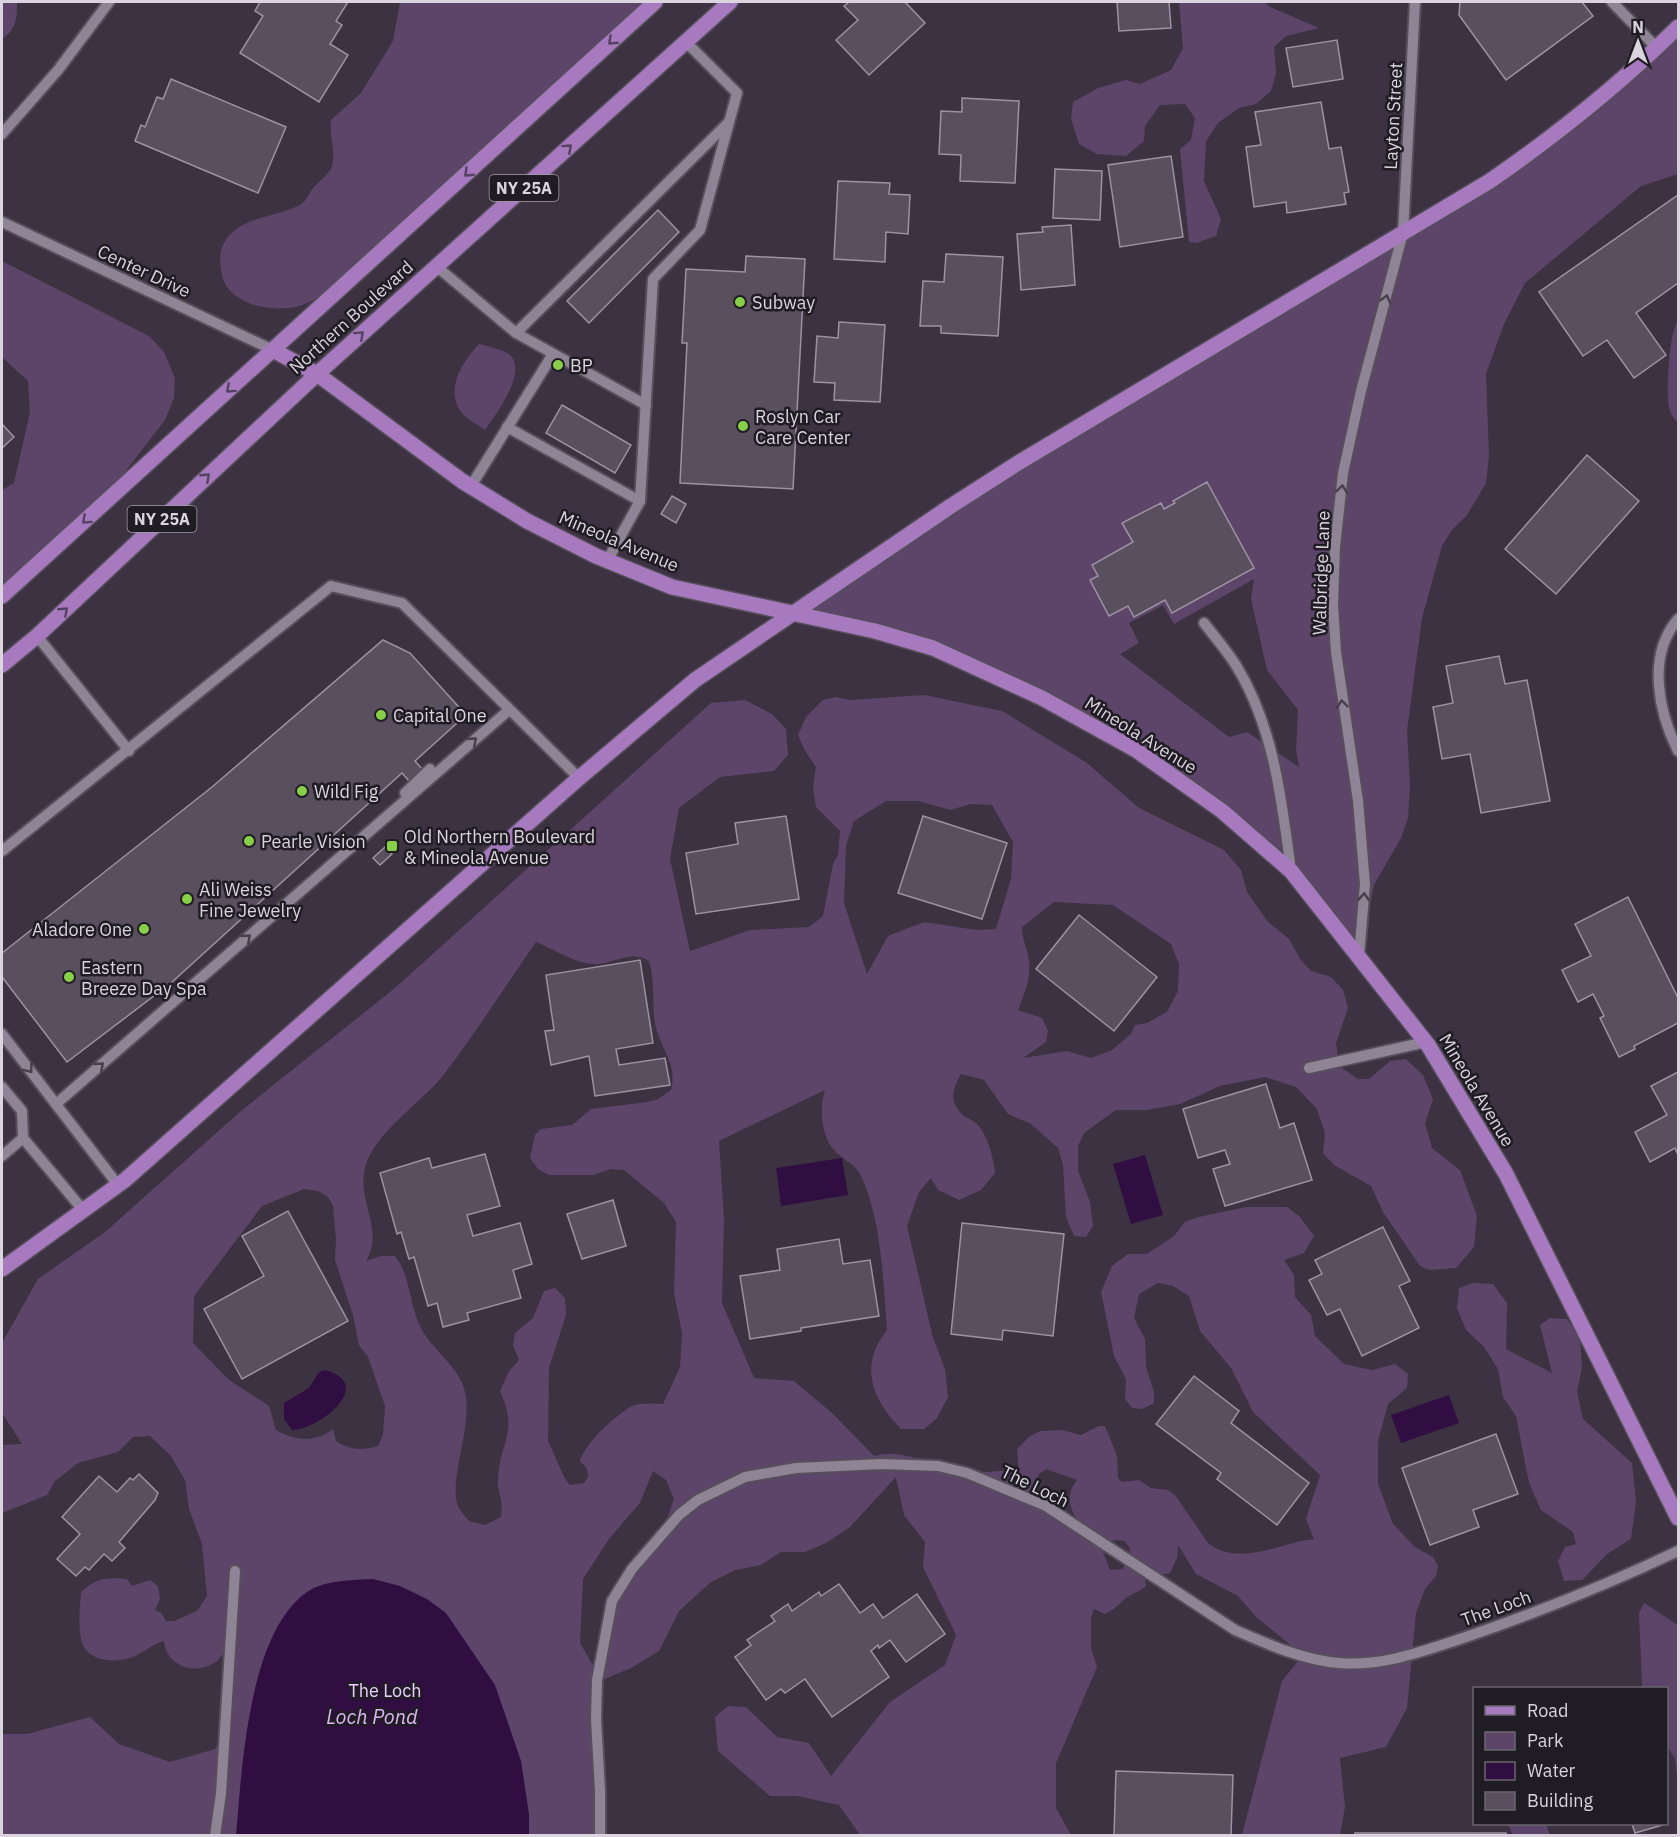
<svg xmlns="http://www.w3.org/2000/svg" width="1680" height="1837" viewBox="0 0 1680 1837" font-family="'IBM Plex Sans',sans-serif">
<rect width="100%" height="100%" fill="#3c3241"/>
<!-- green -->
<g fill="#5d456a" fill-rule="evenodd">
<path d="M2 2H17C17 18 16 30 2 39Z"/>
<path d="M400 2H653L329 292C319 297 310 303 299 306 275 313 232 306 223 279 220 267 218 254 224 243 237 217 277 217 300 205 307 201 309 192 314 187 320 180 329 175 332 166 336 152 329 135 331 120L361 93 393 41Z"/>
<polygon points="1179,2 1265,2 1270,7 1319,28 1286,36 1274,47 1276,73 1271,91 1256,104 1239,108 1218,123 1206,141 1204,181 1221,219 1216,236 1196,243 1189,242 1180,149 1191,140 1195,118 1185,104 1160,105 1145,126 1144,141 1126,156 1097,154 1079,144 1071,119 1073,102 1098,88 1126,80 1140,84 1171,70 1183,48"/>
<path d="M1678 27V174L1641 186 1525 283 1504 324 1486 374 1489 456 1486 483 1467 515 1452 530 1442 546 1422 618 1407 731 1410 785 1408 818 1401 838 1374 885 1359 956 1290 871 1136 750 990 673 797 613 951 506 1507 173ZM1254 579 1251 599 1267 670 1298 710 1296 751 1299 767 1247 732 1229 737 1120 654 1139 643 1129 623 1163 605 1174 624Z"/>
<polygon points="2,261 149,336 164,352 175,378 174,398 165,420 97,508 2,596 2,490 14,483 30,412 28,381 2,357"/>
<path d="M1678 320V423C1675 419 1671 416 1670 411 1665 396 1669 333 1678 320Z"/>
<path d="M479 344C488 347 504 349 511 356 527 374 495 415 485 430 477 424 464 418 459 409 446 386 464 360 479 344Z"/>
<path d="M924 695 1002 711 1087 763 1139 808 1224 850 1241 870 1247 892 1268 922 1289 939 1300 959 1311 971 1331 977 1343 990 1348 1008 1336 1043 1339 1066 1358 1079H1369L1390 1061 1406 1059 1423 1075 1433 1099 1425 1123 1432 1148 1460 1170 1477 1216 1474 1247 1456 1268 1430 1270 1420 1266 1383 1212 1371 1186 1334 1165 1323 1153 1325 1133 1317 1109 1296 1087 1265 1077 1220 1086 1180 1104 1147 1110H1116L1084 1133 1078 1146V1171L1090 1202 1093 1226 1086 1237 1074 1236 1066 1217 1063 1165 1058 1148 1031 1124 1008 1114 984 1080 961 1074C954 1087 948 1100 961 1113 965 1118 972 1119 977 1124 989 1137 993 1157 995 1173L981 1190 959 1200 938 1190 931 1178 919 1192 907 1226 933 1338 945 1369 948 1397 937 1418 924 1429H901C871 1399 859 1365 887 1330 883 1281 882 1221 861 1176 855 1163 844 1161 835 1151 821 1138 819 1107 825 1090L719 1141 724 1220 722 1303 754 1378 794 1381 833 1414 874 1456C907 1446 936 1471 968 1473 986 1473 1002 1469 1019 1471L1017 1449 1030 1436 1040 1431 1062 1430 1081 1435 1099 1426H1105L1117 1456 1118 1478 1122 1482 1139 1480 1151 1488 1168 1490 1175 1495 1208 1543C1240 1568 1281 1542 1314 1539L1306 1519 1320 1475 1253 1412 1231 1368 1200 1331 1189 1296 1173 1286 1158 1283 1139 1294 1134 1318 1145 1339 1146 1367 1154 1392V1403L1142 1409 1132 1408 1125 1399 1126 1379 1114 1356 1101 1292 1112 1266 1128 1254H1147L1174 1236 1185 1222 1199 1217 1246 1207H1287L1300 1217 1314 1236 1304 1253 1284 1260 1294 1275 1295 1297 1311 1315 1315 1336 1344 1364 1372 1370 1395 1364 1408 1374 1407 1388 1388 1404 1378 1441V1484L1393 1524 1415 1547 1433 1557 1438 1566 1436 1576 1425 1589 1416 1613 1407 1708 1386 1747 1340 1758 1345 1807 1340 1835H1242L1282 1681 1303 1655 1256 1617 1238 1596 1196 1574 1178 1545 1177 1558 1170 1573 1162 1575 1144 1573 1146 1586C1140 1592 1135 1592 1129 1596 1120 1602 1115 1610 1105 1614L1094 1609 1091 1618V1648L1097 1667 1056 1763V1808L1071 1835H860L839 1805 797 1796H770L718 1751 715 1717 728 1706 746 1707 777 1737 809 1743 831 1776 890 1702 945 1665 956 1635 923 1567 925 1542 904 1515 896 1477 850 1527 826 1543 805 1552H781L761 1565 735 1570 711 1582 679 1611 659 1651 631 1668 602 1680 599 1835H2V1734H27L90 1717 119 1744 170 1762 215 1749 224 1736 229 1645C225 1650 220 1660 214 1663 193 1676 166 1665 164 1641 154 1643 145 1652 135 1656 117 1664 86 1663 81 1639 78 1624 80 1607 81 1592 95 1578 107 1577 127 1579L132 1586 150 1580 158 1586 160 1599 155 1610 161 1613 166 1621H174L197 1611 207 1596 202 1544 189 1509 185 1480 171 1456 150 1436 133 1437 118 1452 78 1463 55 1481 47 1495 2 1513V1445L22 1444 2 1413V1343L38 1279 105 1232 241 1111 395 988 711 703 745 700 772 714 786 729 788 755 774 771 720 777 679 808 670 859 690 951 750 930 809 927 823 916 833 864 838 855 840 831 816 807 813 787 816 767 804 749 798 735 806 717 823 700 836 697 851 700ZM886 801H919L950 810 971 804 992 805 1013 842 1011 879 996 929 977 930 924 922 888 936 867 974 844 903 846 845 854 821ZM1054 902 1113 905 1171 944 1179 964 1178 991 1167 1012 1147 1023 1135 1025 1131 1034 1112 1050 1091 1058 1067 1051 1023 1058 1046 1042 1048 1031 1042 1018 1018 1010C1024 996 1031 978 1029 961 1028 949 1022 941 1022 927ZM536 942C554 949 579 966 599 964 616 962 632 950 649 961 655 980 652 1003 655 1023 660 1049 678 1063 671 1090L658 1099 647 1102 591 1109 572 1125 541 1129 535 1135 530 1158 538 1169 549 1175H593L611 1169 624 1170 664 1203 676 1222 674 1293 682 1333 680 1367 663 1404C653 1404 639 1402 630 1407 614 1417 585 1443 580 1461L587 1469 588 1477 584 1483 570 1485 565 1479 548 1441 549 1368 566 1315 565 1298 555 1288 544 1291 533 1318 515 1333 513 1345 519 1360 509 1371 500 1391C519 1433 500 1441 498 1479 497 1493 504 1497 501 1517L485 1525 469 1521C465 1516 460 1511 458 1506 448 1481 473 1426 465 1392 460 1367 432 1350 421 1328 409 1305 411 1276 395 1256H381L366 1261C387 1227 350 1195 369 1157 382 1128 425 1099 445 1073 477 1031 506 985 536 942ZM304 1189 318 1191 328 1197 333 1206 336 1239 335 1260 353 1315 359 1345 368 1357 385 1406 383 1435 378 1446C362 1451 350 1450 336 1441L333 1429C315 1443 295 1441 276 1430L269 1406 229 1380 193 1343 194 1296 262 1206ZM1046 1469 1077 1480C1062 1499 1073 1515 1086 1532 1065 1518 1032 1505 1038 1475ZM653 1471 666 1480 674 1499 661 1535 612 1601 598 1674 580 1643 583 1579 609 1539 640 1503ZM1116 1540 1125 1541 1130 1549 1123 1569 1110 1570 1101 1547 1107 1542Z"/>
<polygon points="1473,1283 1493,1284 1507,1303 1506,1349 1552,1373 1540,1325 1550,1318 1567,1319 1580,1338 1582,1367 1577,1392 1583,1419 1632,1463 1636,1502 1631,1539 1607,1554 1582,1580 1564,1581 1558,1561 1565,1547 1576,1544 1573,1532 1541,1510 1529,1483 1516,1416 1503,1397 1498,1369 1484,1347 1466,1330 1457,1308 1459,1288"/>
<polygon points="1644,1603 1678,1625 1678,1784 1675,1759 1667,1746 1666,1688 1643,1688 1642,1685 1639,1613"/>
<polygon points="1508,1824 1546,1824 1550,1835 1513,1835"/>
</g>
<!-- water -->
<g fill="#310e42">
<polygon points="1145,1155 1163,1215 1131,1224 1113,1164"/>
<polygon points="842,1158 848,1195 781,1206 776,1168"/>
<path d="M325 1370C377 1384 319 1430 292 1430L284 1419V1403L309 1388 319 1372Z"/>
<polygon points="1449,1395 1459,1423 1401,1443 1391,1415"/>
<path d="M373 1579 400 1586 427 1599 446 1613 495 1685 521 1761 529 1814V1835H236C242 1769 248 1633 307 1592 324 1580 353 1580 373 1579Z"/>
</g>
<!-- building -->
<g fill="#594f5f" stroke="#9d92a3" stroke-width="1.5">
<polygon points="260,2 348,2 336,21 342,25 330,44 348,55 319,102 240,53 263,16 255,11"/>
<polygon points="849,2 905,2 925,23 869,75 836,40 858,20 844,6"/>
<polygon points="1117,2 1169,2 1171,28 1119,31"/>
<polygon points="1460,2 1582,2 1593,16 1506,80 1459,15"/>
<polygon points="1337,40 1343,79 1293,87 1286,48"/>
<polygon points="171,79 286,127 258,193 135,141 141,125 145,127 157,97 163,99"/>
<polygon points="962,98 1019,101 1015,183 960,181 961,155 939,154 941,111 962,112"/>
<polygon points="1321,102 1329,149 1341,147 1349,192 1344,193 1346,204 1287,213 1286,202 1254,207 1246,147 1261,145 1255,112"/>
<polygon points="1171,156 1183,237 1120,247 1108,165"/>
<polygon points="1055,169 1102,171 1100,220 1053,218"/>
<polygon points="838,181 890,183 889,194 910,195 908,234 886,232 885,262 834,259"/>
<polygon points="1678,195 1678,283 1636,313 1666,355 1634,378 1607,340 1583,356 1539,292"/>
<polygon points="658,210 679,232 589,323 567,301"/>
<polygon points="1071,225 1075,285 1021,290 1017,234 1043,232 1042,227"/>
<polygon points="946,254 1003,257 998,336 941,333 941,326 920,326 923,281 944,282"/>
<polygon points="746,256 805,259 793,489 680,483 687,343 682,343 686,269 745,272"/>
<polygon points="839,322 885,325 880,402 834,400 835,383 814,382 817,336 838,338"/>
<polygon points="562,405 631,445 615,473 546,433"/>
<polygon points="2,424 14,437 2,448"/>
<polygon points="1587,455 1639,501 1556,594 1505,549"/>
<polygon points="1207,482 1254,568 1172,613 1165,600 1134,617 1128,606 1109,616 1090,580 1098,576 1092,565 1133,542 1122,523 1161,503 1164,509 1175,503 1173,501"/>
<polygon points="672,496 686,504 676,523 661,514"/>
<polygon points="383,640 410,653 466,715 415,761 422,769 409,781 402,773 171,983 67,1062 2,977 2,953 212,787"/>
<polygon points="1499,656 1505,684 1527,680 1550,801 1481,813 1470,754 1442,759 1433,707 1453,703 1446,666"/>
<polygon points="786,816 799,899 696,914 686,853 738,844 735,823"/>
<polygon points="923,816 1007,843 982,919 898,893"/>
<polygon points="385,847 392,854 380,865 373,858"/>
<polygon points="1628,897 1678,998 1678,1023 1634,1046 1635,1049 1619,1057 1600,1018 1604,1016 1593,994 1578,1002 1562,970 1591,956 1575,924"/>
<polygon points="1079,915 1157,977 1114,1031 1036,969"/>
<polygon points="640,960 653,1043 616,1049 619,1065 665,1058 670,1085 595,1096 589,1056 551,1065 545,1031 554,1030 546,975"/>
<polygon points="1678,1072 1678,1155 1675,1148 1650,1162 1635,1132 1667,1115 1651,1086"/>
<polygon points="1266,1084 1280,1128 1294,1123 1312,1180 1225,1206 1213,1169 1230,1164 1225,1150 1198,1158 1183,1109"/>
<polygon points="485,1154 500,1206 467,1215 473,1236 520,1223 532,1264 513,1270 521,1298 467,1313 469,1320 443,1327 437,1303 428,1306 414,1257 409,1259 401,1232 397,1234 380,1173 429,1158 432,1168"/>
<polygon points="613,1200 626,1246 582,1259 567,1214"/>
<polygon points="288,1211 348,1321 242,1379 204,1309 264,1276 242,1236"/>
<polygon points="962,1223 1064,1234 1053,1336 1003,1330 1002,1340 951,1334"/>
<polygon points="1383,1227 1410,1281 1399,1286 1419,1328 1362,1356 1340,1309 1327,1315 1309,1280 1322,1274 1315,1260"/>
<polygon points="839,1239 843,1264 870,1260 879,1316 801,1328 801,1331 750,1339 740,1276 780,1270 777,1249"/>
<polygon points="1194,1376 1239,1411 1231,1423 1309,1483 1277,1525 1217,1479 1221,1473 1156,1424"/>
<polygon points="1496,1434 1518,1494 1473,1510 1479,1527 1430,1545 1402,1468"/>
<polygon points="139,1474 158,1493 155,1500 119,1542 125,1548 112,1561 104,1554 89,1570 85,1567 76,1576 57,1559 80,1534 62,1517 99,1476 117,1492 130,1478 133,1480"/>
<polygon points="839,1584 860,1613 873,1604 883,1618 917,1594 945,1634 906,1662 890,1640 879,1648 878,1645 871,1651 889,1677 832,1717 805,1679 785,1693 781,1689 766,1700 735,1657 751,1645 747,1640 775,1621 771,1616 788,1604 792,1611 819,1592 821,1596"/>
<polygon points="1116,1771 1233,1775 1231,1836 1114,1836"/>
<polygon points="1632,1824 1666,1824 1635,1833"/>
<rect x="1355" y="1833" width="151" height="3"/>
</g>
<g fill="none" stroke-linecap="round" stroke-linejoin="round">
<!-- minor casing -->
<g stroke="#564e5b" stroke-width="14">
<g id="minor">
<polyline points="1612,2 1657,48"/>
<polyline points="2,134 58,70 109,2"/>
<polyline points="2,222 273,350"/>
<polyline points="436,266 516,333"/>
<polyline points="646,405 516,333 729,122"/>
<polyline points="507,427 640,501"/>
<polyline points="471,486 553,354"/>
<polyline points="607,561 640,501 653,279 700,230 737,93 685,41"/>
<path d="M1678 619C1646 656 1659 713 1678 751"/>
<path d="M1204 623C1215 637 1228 652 1237 667 1274 728 1282 802 1291 871"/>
<polyline points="37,636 129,751"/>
<polyline points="405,793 430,769"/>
<polyline points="2,851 331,586 402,603 579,778"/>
<polyline points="1359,956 1365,884 1358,801 1336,652 1333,604 1335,547 1343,473 1361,391 1403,233 1415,2"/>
<polyline points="2,1034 118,1185"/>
<polyline points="1309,1068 1426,1042"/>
<polyline points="2,1087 22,1111 23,1138 2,1156"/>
<polyline points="56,1104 509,710"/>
<polyline points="23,1138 83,1210"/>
<polyline points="215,1836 221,1793 235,1571"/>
<path d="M600 1836V1791L596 1719 597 1680 612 1601 632 1569 679 1515 698 1500 745 1477 796 1468 882 1464 938 1466 967 1473 1046 1506 1235 1630C1267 1644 1303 1660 1339 1663 1381 1667 1424 1651 1463 1638 1536 1613 1609 1584 1678 1551"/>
</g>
</g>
<!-- major casing -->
<g stroke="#564e5b" stroke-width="18">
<g id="major">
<polyline points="273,350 317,374 462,481 527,521 596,556 672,587 875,631 933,648 1042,698 1136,750 1222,811 1291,871 1428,1045 1506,1174 1678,1518"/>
<polyline points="2,596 655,2"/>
<polyline points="2,665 37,636 317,374 730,2"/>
<path d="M2 1269 125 1180 579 778 695 680 951 506 1018 463 1490 181C1558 134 1620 84 1678 27"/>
</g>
</g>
<!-- minor -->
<use href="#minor" stroke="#8f8496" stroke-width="10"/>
<!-- major -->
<use href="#major" stroke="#a77abf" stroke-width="15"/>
</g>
<!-- one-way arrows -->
<defs><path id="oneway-chevron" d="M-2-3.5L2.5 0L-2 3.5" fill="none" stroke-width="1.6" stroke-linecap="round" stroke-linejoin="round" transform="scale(1.5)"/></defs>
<g stroke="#564261">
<use href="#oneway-chevron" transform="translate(612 41) rotate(137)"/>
<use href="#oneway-chevron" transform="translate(568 148) rotate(-42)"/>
<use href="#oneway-chevron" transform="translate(468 173) rotate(137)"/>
<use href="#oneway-chevron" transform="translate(360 335) rotate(-42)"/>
<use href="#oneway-chevron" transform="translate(230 389) rotate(138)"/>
<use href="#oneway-chevron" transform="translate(206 477) rotate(-43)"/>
<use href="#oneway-chevron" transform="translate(86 520) rotate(138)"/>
<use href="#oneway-chevron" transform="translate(64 611) rotate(-43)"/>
</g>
<g stroke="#47404b">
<use href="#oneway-chevron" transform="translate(1386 299) rotate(-75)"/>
<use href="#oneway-chevron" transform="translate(1342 489) rotate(-83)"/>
<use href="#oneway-chevron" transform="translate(1342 704) rotate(-97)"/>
<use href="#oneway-chevron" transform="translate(473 741) rotate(-41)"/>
<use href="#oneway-chevron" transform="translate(1364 897) rotate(-86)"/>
<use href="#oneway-chevron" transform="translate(247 938) rotate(-41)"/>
<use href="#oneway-chevron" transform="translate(100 1066) rotate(-41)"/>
<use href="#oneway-chevron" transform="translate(29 1069) rotate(52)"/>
</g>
<!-- markers -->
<g fill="#88cf49" stroke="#201c23" stroke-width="2">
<circle cx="740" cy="302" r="6"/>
<circle cx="558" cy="365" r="6"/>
<circle cx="743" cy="426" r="6"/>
<circle cx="381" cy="715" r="6"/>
<circle cx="302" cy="791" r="6"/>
<circle cx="249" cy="841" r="6"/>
<rect x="386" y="840" width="12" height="12" rx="3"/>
<circle cx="187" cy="899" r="6"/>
<circle cx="144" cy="929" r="6"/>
<circle cx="69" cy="977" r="6"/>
</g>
<g text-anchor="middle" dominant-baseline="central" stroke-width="5" stroke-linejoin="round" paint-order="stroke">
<!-- shield labels -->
<g fill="#201c23" stroke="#a29da6" stroke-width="1.5">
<rect x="489.5" y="175" width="69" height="26" rx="4.5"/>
<rect x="127.5" y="506" width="69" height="26" rx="4.5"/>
</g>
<g font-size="16" font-weight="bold" fill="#dad4de">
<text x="524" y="188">NY 25A</text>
<text x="162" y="519">NY 25A</text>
</g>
<!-- street labels -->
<g font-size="18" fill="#dad4de" stroke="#201c23">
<text transform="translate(1393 116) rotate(-87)">Layton Street</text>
<text transform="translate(144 271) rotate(25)">Center Drive</text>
<text transform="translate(351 317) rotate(-42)">Northern Boulevard</text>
<text transform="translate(619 541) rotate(23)">Mineola Avenue</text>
<text transform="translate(1321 573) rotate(-88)">Walbridge Lane</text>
<text transform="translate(1141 735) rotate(32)">Mineola Avenue</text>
<text transform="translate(1477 1090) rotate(59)">Mineola Avenue</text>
<text transform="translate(1035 1486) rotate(26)">The Loch</text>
<text transform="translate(1496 1608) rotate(-20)">The Loch</text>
</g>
<!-- poi labels -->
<g font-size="18" fill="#dad4de" stroke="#201c23" text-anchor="start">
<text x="752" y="302">Subway</text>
<text x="570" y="365">BP</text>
<text x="755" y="416">Roslyn Car<tspan x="755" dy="21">Care Center</tspan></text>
<text x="393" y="715">Capital One</text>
<text x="314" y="791">Wild Fig</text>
<text x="404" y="836">Old Northern Boulevard<tspan x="404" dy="21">&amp; Mineola Avenue</tspan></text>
<text x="261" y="841">Pearle Vision</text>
<text x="199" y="889">Ali Weiss<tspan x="199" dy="21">Fine Jewelry</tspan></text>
<text x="132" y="929" text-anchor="end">Aladore One</text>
<text x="81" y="967">Eastern<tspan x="81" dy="21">Breeze Day Spa</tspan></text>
</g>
<!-- park labels -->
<g font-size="18" fill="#ebccfe" stroke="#201c23">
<text x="385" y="1690">The Loch</text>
</g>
<!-- water labels -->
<g font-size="20" font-style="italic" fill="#ddb4f5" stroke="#201c23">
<text x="372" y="1716">Loch Pond</text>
</g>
</g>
<!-- border -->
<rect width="1680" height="1837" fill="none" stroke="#dad4de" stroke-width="6"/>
<!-- legend -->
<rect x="1473" y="1687" width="195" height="138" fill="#201c23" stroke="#6a666e" stroke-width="1.5"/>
<rect x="1485" y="1706" width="30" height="9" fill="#a77abf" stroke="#6a666e" stroke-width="1.5"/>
<text x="1527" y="1717" font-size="18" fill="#dad4de">Road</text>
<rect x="1485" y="1732" width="30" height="18" fill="#5d456a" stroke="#6a666e" stroke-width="1.5"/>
<text x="1527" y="1747" font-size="18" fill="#dad4de">Park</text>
<rect x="1485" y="1762" width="30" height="18" fill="#310e42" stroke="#6a666e" stroke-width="1.5"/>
<text x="1527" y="1777" font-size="18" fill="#dad4de">Water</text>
<rect x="1485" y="1792" width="30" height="18" fill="#594f5f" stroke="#6a666e" stroke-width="1.5"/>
<text x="1527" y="1807" font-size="18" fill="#dad4de">Building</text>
<!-- north arrow -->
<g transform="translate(1638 42)" stroke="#201c23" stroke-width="4.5" paint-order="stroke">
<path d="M0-4.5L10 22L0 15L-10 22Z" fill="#dad4de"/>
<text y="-9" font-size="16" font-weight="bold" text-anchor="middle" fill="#dad4de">N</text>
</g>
</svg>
